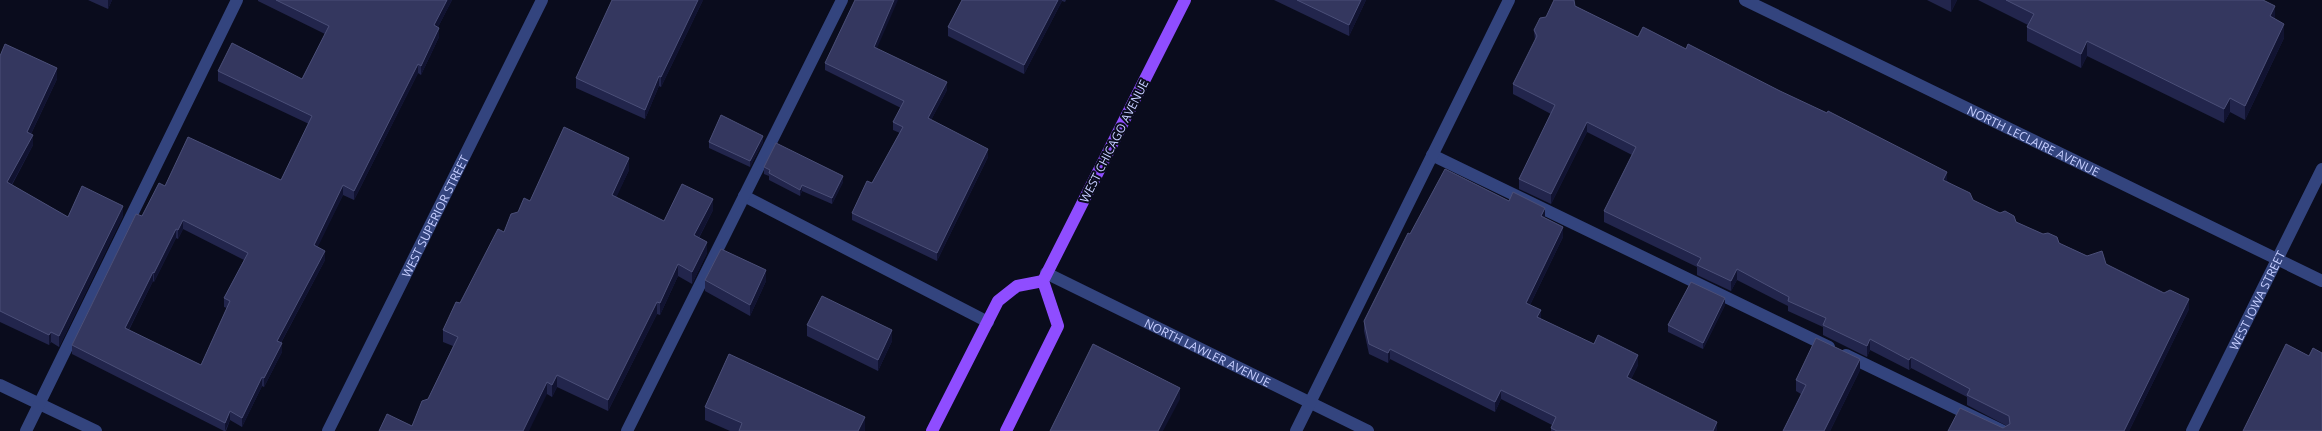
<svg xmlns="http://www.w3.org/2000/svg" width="2322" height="431" viewBox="0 0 2322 431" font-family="'Open Sans',sans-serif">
<rect width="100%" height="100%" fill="#0a0c1d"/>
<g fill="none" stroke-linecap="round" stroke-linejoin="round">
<!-- minor -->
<g stroke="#33447e" stroke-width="12">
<path id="s1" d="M1745 0 2322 281"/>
<polyline points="1432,155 1829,347"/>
<polyline points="744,196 988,322"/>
<path id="s2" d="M1046 273 1368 431"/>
<polyline points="1846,355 2003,431"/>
<polyline points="0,385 96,431"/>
<polyline points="26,431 237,0"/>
<path id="s3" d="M328 431 542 0"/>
<polyline points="627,431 842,0"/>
<polyline points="1296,431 1509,0"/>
<path id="s4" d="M2192 431 2322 169"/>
</g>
<!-- major -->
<g stroke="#8f4dff" stroke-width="12">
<polyline points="932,431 998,301 1017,286 1043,281"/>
<polyline points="1006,431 1058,326 1043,281 1185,0"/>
</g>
</g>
<!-- wall -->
<g fill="#22254c" fill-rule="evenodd">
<polygon points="88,0 112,0 108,9"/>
<path d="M258 0H452L438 27 439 37 421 75 418 73 354 200 343 195 317 247 325 260 281 343 282 352 264 387 262 386 242 427 230 420 226 431H224L72 354V345L142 216 165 186 281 180 309 124 218 81V71L302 79 325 34 258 1ZM183 229 244 260 224 298V307L227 308 201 365 129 330 153 281 154 282 176 238 178 239Z"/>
<polygon points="703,0 661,87 659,86 645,119 576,88 576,78"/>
<polygon points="962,0 1066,0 1065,2 1062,1 1024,74 948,36 948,27"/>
<polygon points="1274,0 1366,0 1349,36"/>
<polygon points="1927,0 1957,0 1951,12"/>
<polygon points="1978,0 2263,0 2275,19 2284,38 2245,120 2230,112 2224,123 2087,56 2081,68 2027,41 2027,27 2028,25"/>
<polygon points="1575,6 1638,37 1947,181 1973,200 2059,243 2106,264 2189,309 2129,431 1948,431 2003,428 2007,426 1967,405 1967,397 1911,368 1909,370 1870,350 1867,357 1823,335 1823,327 1788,311 1788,306 1737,280 1731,291 1697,275 1697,267 1604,222 1604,211 1632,155 1587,132 1551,204 1519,189 1519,179 1551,114 1513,94 1513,84 1535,41 1534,30 1546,17"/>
<polygon points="876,48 947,90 931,120 988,157 937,261 852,220 852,213 872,183 900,133 893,130 893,122 901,108 825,70 825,63"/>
<polygon points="0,56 57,79 31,134 33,145 12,185 68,217 123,216 59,347 51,342 49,345 0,322"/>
<polygon points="709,142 763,142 750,167 709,148"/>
<polygon points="764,167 843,182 832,204 802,191 800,196 769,180 769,176 764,174"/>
<polygon points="629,170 616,197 664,221 713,210 699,238 707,253 692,284 678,276 660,315 657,314 608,411 557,387 552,397 547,394 412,426 428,399 453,346 443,342 443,330 504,232 518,212 530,201"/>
<polygon points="1509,201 1545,218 1563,237 1530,305 1541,319 1638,365 1631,379 1717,431 1551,431 1551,428 1552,425 1501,399 1495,412 1390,359 1388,363 1369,354 1364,331 1364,321 1410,234"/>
<polygon points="705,280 766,281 750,316 705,291"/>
<polygon points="1725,305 1703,349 1668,332 1668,325"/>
<polygon points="807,325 892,341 878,371 807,336"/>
<polygon points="1860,370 1830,431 1783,431 1801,394 1796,391 1796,380"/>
<polygon points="705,407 865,430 864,431 730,431 705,420"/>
</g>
<!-- shaded-wall -->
<g fill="#111331">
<polygon points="108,0 112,0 108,9"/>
<polygon points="447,0 452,0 434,35 434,25"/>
<polygon points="698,0 703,0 661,87 661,77"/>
<polygon points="894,0 898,0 874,55 874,47"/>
<polygon points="1058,0 1062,0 1062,1 1024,74 1024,65"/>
<polygon points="1361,0 1366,0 1349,36 1349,25"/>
<polygon points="1951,0 1957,0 1951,12"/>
<polygon points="2275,6 2275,20 2270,16"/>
<polygon points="2284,24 2284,38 2245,120 2245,106"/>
<polygon points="439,28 439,37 421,75 421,66"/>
<polygon points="2087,41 2087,56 2081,68 2081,54"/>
<polygon points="418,64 418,73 354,200 354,191"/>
<polygon points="57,68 57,79 27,142 27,132"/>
<polygon points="659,76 659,86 645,119 645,110"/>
<polygon points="947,82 947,90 928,126 928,118"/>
<polygon points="2230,98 2230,112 2224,123 2224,109"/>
<polygon points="1587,122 1587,132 1551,204 1551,194"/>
<polygon points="33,135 33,145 7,193 7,182"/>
<polygon points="763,136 763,142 750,167 750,161"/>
<polygon points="988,149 988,157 937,261 937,253"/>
<polygon points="629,158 629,170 612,207 612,195"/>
<polygon points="1947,172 1947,183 1943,180"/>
<polygon points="843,176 843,182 832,204 832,198"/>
<polygon points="343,185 343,195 314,255 314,245"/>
<polygon points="802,185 802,191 800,196 800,190"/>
<polygon points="713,199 713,210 694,247 694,235"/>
<polygon points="123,206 123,216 59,347 59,336"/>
<polygon points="1545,208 1545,218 1541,226 1541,216"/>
<polygon points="183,220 183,229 178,239 178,230"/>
<polygon points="1563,227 1563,237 1526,313 1526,303"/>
<polygon points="176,229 176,238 154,282 154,273"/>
<polygon points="707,242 707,253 692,284 692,272"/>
<polygon points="325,251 325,260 277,350 277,341"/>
<polygon points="678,264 678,276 660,315 660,303"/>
<polygon points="1737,269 1737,280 1731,291 1731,281"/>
<polygon points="766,270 766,281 750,316 750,305"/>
<polygon points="153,272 153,281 125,337 125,328"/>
<polygon points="1725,298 1725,305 1703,349 1703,343"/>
<polygon points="2189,299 2189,309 2129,431 2124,431"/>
<polygon points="657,302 657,314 608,411 608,400"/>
<polygon points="1541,310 1541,320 1537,317"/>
<polygon points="892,330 892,341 878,371 878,360"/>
<polygon points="51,332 51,342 49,345 49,335"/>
<polygon points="1870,339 1870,350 1867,357 1867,346"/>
<polygon points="282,343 282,352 264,387 264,378"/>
<polygon points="1390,349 1390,359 1388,363 1388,353"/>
<polygon points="1638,355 1638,365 1627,387 1627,377"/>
<polygon points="1911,357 1911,368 1909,370 1909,360"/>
<polygon points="1860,359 1860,370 1830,431 1824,431"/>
<polygon points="557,375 557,387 552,397 552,385"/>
<polygon points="262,377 262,386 242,427 242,418"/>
<polygon points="547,382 547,394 529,431 523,431"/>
<polygon points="1180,388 1180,399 1163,431 1158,431"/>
<polygon points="1501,390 1501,399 1495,412 1495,402"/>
<polygon points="230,411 230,420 225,431 225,423"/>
<polygon points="865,417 865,430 864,431 858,431"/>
<polygon points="1717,422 1717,431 1713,431"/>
</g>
<!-- building -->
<g fill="#34375f" stroke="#4b4f78" fill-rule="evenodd">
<path d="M276 0H447L434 25 439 28 421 66 418 64 354 191 343 185 314 245 325 251 277 341 282 343 264 378 262 377 242 418 230 411 225 423 72 345 136 214 142 216 159 183 165 186 188 137 281 180 312 116 218 71 232 43 302 79 329 26ZM183 220 248 253 224 298 230 301 201 365 125 328 153 272 154 273 176 229 178 230Z"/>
<polygon points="612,0 698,0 661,77 659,76 645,110 576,78"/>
<polygon points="855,0 894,0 874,47 947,82 928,118 988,149 937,253 852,213 867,181 872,183 903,127 893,122 904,101 825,63"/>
<polygon points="962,0 1058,0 1024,65 948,27"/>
<polygon points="1297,0 1361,0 1349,25"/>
<polygon points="1554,0 1574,0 1575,6 1638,37 1643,27 1686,49 1688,44 1780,91 1827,113 1828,111 1947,172 1943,180 1970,193 1973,200 2000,213 2005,211 2014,216 2016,222 2043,234 2048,233 2057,237 2059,243 2087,256 2102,251 2106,264 2164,293 2170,290 2189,299 2124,431 1948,431 1960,408 2003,428 2010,424 2009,416 1967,395 1970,389 1911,357 1909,360 1870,339 1867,346 1823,325 1826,318 1788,301 1789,297 1737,269 1731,281 1697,265 1701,258 1604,211 1636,147 1587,122 1551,194 1519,179 1555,105 1513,84 1537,36 1534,30 1540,18 1546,17"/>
<polygon points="2006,0 2263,0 2275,6 2270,16 2284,24 2245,106 2230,98 2224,109 2087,41 2081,54 2027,27 2034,14"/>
<polygon points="5,44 57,68 27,132 33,135 7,182 68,217 82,186 123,206 59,336 51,332 49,335 0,311 0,56"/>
<polygon points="721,115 763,136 750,161 709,142"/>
<polygon points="564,127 629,158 612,195 664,221 682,184 713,199 694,235 707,242 692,272 678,264 660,303 657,302 608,400 557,375 552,385 547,382 523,431 379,431 387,414 412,426 422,401 428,399 458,337 443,330 456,302 460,303 498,229 504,232 511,214 518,212 524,198 530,201"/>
<polygon points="776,143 843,176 832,198 802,185 800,190 769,173 770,170 764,167"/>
<polygon points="1445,169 1509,201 1513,192 1545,208 1541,216 1563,227 1526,303 1541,310 1537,317 1594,344 1598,335 1638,355 1627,377 1717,422 1713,431 1557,431 1551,428 1556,417 1501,390 1495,402 1390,349 1388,353 1369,344 1364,321 1408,233 1410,234"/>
<polygon points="721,249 766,270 750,305 705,280"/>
<polygon points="1691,282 1725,298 1703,343 1668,325"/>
<polygon points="822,296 892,330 878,360 807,325"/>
<polygon points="1816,338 1860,359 1824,431 1783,431 1806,385 1796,380"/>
<polygon points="1093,344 1180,388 1158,431 1050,431"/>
<polygon points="2286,344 2309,356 2313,348 2322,353 2322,431 2243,431"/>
<polygon points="729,354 865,417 858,431 739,431 742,423 705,407"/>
</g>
<g text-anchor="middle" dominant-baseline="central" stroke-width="4" stroke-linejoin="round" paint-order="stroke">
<!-- street labels -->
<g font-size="12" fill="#c6ceff" stroke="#0a0c1d">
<text transform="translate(1114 141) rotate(-63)">WEST CHICAGO AVENUE</text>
<text stroke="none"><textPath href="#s1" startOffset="321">NORTH LECLAIRE AVENUE</textPath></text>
<text stroke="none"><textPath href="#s3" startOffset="240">WEST SUPERIOR STREET</textPath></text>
<text stroke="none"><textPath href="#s4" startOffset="146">WEST IOWA STREET</textPath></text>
<text stroke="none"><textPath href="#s2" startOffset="180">NORTH LAWLER AVENUE</textPath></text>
</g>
</g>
</svg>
